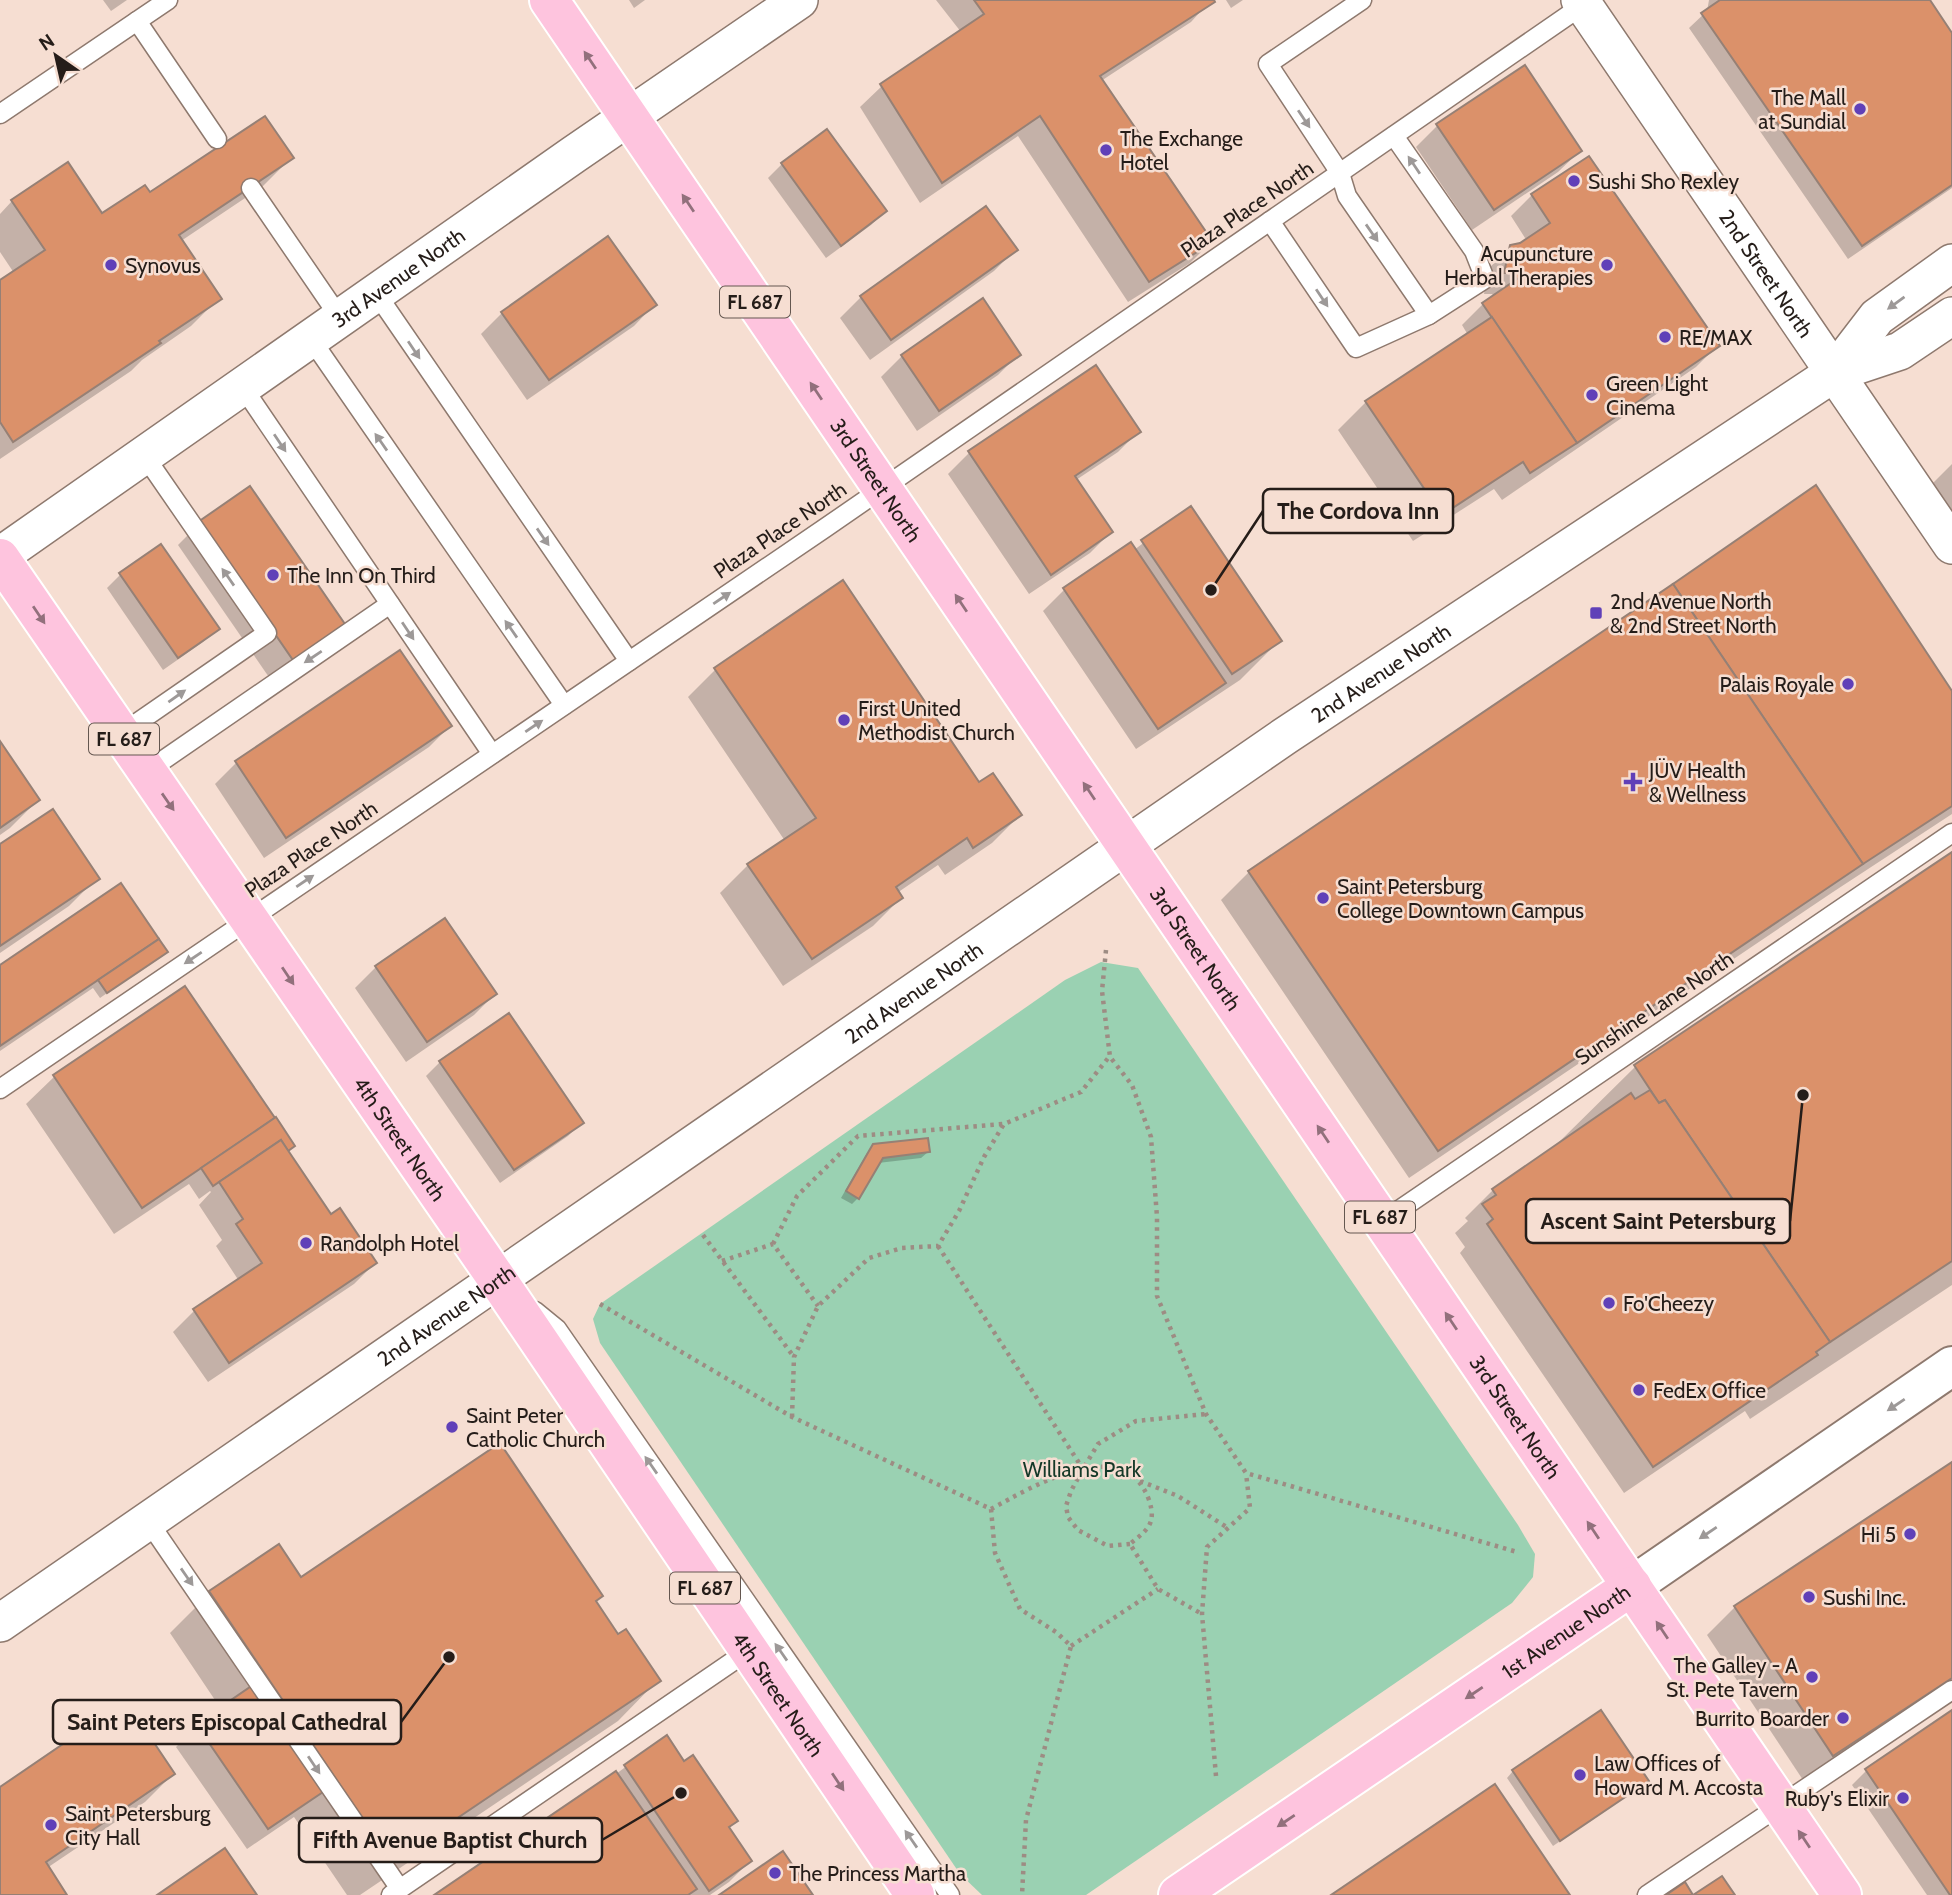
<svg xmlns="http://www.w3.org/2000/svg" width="1952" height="1895" viewBox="0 0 1952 1895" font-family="Cabin,sans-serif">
<rect width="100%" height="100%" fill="#f6ded2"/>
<!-- green -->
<polygon fill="#9ad1b2" points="1101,962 1138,968 1518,1525 1535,1554 1533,1577 1512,1603 1086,1895 982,1895 960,1874 600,1343 593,1319 600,1304 1065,980"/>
<!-- shadow -->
<g fill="#0003">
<polygon points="103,0 127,0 111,11"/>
<polygon points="629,0 645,0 634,8"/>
<polygon points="936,0 1211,0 1191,22 1101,81 1211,242 1190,263 1128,302 1018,136 920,203 860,107 882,86 961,32"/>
<polygon points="1226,0 1243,0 1231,8"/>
<polygon points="1709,0 1927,0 1952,36 1952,188 1848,259 1689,28 1707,11"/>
<polygon points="1437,126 1580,151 1558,172 1472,230 1416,147"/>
<polygon points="826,131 885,211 871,225 826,258 768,178 782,164"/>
<polygon points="291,158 263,186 181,241 219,298 191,326 142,360 131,371 0,459 0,282 14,273 0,252 0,214 12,201 102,216"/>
<polygon points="1532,195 1717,346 1696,367 1502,500 1494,489 1413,541 1338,430 1366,402 1468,335 1462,325 1483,304 1494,296 1492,294 1484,294 1489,268 1511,247 1527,241 1511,216"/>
<polygon points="1015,250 994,271 870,360 840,318 861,297"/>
<polygon points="655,304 634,326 527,400 481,334 502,313"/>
<polygon points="1019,354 998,375 917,431 881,377 902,356"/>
<polygon points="1096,367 1139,431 1118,452 1076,480 1111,532 1090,553 1029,594 948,474 969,453"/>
<polygon points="1952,464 1952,560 1913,503"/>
<polygon points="1190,508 1280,640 1240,680 1136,749 1043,611 1064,590 1130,545 1134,550"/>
<polygon points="199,524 324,648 273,683 178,545"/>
<polygon points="121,574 217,629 203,642 163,670 107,588"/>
<polygon points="400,652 450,726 429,747 264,858 215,784 236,763"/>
<polygon points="716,669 979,784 1020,815 992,843 945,875 938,865 897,893 901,898 873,926 783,986 720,893 748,865 785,841 688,697"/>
<polygon points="1952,695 1952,814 1833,892 1409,1178 1221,900 1249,872"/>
<polygon points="0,744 38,800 10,828 0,835"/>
<polygon points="0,846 97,878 69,906 0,953"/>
<polygon points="1952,855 1952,1285 1750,1419 1745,1411 1624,1493 1460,1253 1465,1247 1455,1233 1468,1221 1465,1218 1493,1190 1556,1145 1635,1067"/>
<polygon points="166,952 100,998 93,988 0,1051 0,967"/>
<polygon points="376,967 495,994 474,1015 406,1062 355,988"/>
<polygon points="185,988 293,1146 287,1152 330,1217 375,1263 354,1284 208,1382 173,1332 194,1311 239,1281 216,1246 222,1240 199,1205 211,1192 210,1191 199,1199 189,1184 114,1234 26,1104 54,1077"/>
<polygon points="440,1062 582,1122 568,1136 500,1183 426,1076"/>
<polygon points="874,1146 928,1152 921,1158 878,1163 858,1198 852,1204 841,1198 867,1153"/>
<polygon points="1952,1464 1952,1685 1805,1783 1707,1635 1735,1607"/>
<polygon points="278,1547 301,1580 594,1602 617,1636 658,1680 618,1721 360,1895 347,1895 294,1817 247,1849 176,1747 197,1726 221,1709 170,1633 210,1593"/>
<polygon points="1952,1712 1952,1895 1927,1895 1852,1785 1866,1771"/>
<polygon points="666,1737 684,1764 735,1821 728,1828 750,1861 729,1882 710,1895 437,1895 616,1774"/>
<polygon points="1513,1771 1640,1787 1553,1846 1507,1778"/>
<polygon points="173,1774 145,1802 47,1868 65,1895 0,1895 0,1789"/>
</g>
<!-- building -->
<g fill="#db916a" stroke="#968075" stroke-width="2">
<polygon points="974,0 1214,0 1215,2 1100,76 1213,242 1149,282 1040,116 942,183 880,84 984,14"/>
<polygon points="1720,0 1930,0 1952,33 1952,185 1862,246 1701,13"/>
<polygon points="1525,65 1582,151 1494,210 1436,124"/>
<polygon points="265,116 294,158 179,235 222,299 159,341 161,343 13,442 0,422 0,280 45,250 11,200 68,162 102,213 145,185 150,192"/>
<polygon points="827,129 887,211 841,246 781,163"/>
<polygon points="1589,156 1720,346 1577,443 1482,303 1517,279 1513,273 1504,273 1510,245 1520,243 1550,223 1531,194"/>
<polygon points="986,206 1018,250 891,340 860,296"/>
<polygon points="608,236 657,305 549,380 501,312"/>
<polygon points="983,298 1021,355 939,411 901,355"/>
<polygon points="1492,317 1577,443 1530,473 1523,462 1442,515 1365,401"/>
<polygon points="1096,365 1141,432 1075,476 1113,532 1051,575 968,451"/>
<polygon points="1816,485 1952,691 1952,806 1863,864 1673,584"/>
<polygon points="250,486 347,627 295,663 198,522"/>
<polygon points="1191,506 1282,641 1232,674 1141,540"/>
<polygon points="1131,542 1226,683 1158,729 1063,588"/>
<polygon points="161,544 220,629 178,658 119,573"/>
<polygon points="843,580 979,782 993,773 1022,815 973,848 967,838 896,887 903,898 812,959 747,864 816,818 714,668"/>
<polygon points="1673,584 1863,864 1438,1151 1248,871"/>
<polygon points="400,650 452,726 286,838 235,761"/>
<polygon points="0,741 40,800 0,828"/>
<polygon points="53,809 100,879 0,946 0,844"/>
<polygon points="1952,852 1952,1261 1830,1342 1665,1100 1659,1103 1634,1065"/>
<polygon points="121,883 159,939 0,1046 0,965"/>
<polygon points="445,918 497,994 427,1042 375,966"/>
<polygon points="159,939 168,952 107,993 98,980"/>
<polygon points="185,986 275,1118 142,1208 53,1075"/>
<polygon points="509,1013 584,1123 514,1170 439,1061"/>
<polygon points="1650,1090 1659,1103 1665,1100 1830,1342 1816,1352 1818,1355 1653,1467 1487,1224 1493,1219 1482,1204 1496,1195 1492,1189 1631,1093 1635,1099"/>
<polygon points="276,1117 295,1146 288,1151 281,1140 213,1186 201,1168"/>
<polygon points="928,1138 930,1152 883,1158 859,1199 846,1191 873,1144"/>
<polygon points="281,1140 331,1214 340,1208 377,1263 229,1363 193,1309 262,1263 236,1224 243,1219 219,1182"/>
<polygon points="500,1443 603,1596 596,1601 618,1634 626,1629 661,1681 392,1862 209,1591 279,1544 301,1577"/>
<polygon points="1952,1462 1952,1678 1833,1756 1734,1606"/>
<polygon points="253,1685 326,1790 268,1829 196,1724"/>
<polygon points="126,1701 175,1774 46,1862 67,1895 0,1895 0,1787"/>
<polygon points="1601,1710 1649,1781 1560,1841 1512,1770"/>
<polygon points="1952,1710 1952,1895 1950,1895 1865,1769"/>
<polygon points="667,1735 684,1761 693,1755 738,1821 729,1827 752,1861 709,1891 624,1765"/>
<polygon points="616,1771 697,1889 688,1895 434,1895"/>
<polygon points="1495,1784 1570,1895 1331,1895"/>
<polygon points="225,1848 257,1895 157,1895"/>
<polygon points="783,1851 813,1895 719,1895"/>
<polygon points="1722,1876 1735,1895 1666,1895 1685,1882 1693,1895"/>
</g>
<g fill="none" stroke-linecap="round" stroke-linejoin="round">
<!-- service casing -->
<g stroke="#8e796e" stroke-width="21">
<g id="service">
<polyline points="1362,0 1268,64 1340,173 1347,196 1429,315 1485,279 1474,251 1394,136"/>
<polyline points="137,21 217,139"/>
<polyline points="0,114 168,0"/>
<polyline points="251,188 340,318"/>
<polyline points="1270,221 1356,348 1429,315"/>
<polyline points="376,293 629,661"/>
<polyline points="311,339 564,705"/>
<polyline points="242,386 492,754"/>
<polyline points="121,734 267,633 144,455"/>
<polyline points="146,772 390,604"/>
<polyline points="0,1089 825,528 1583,5"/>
<polyline points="1383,1221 1952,833"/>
<polyline points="535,1311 557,1329 950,1895"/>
<polyline points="148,1521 400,1889"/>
<polyline points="391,1895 748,1651"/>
<polyline points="1647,1895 1952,1690"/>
</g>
</g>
<!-- minor casing -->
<g stroke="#8e796e" stroke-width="40">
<g id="minor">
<path id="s1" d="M1580 0 1952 545"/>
<polyline points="1834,373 1877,317 1952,263"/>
<path id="s2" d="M0 556 573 155 799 0"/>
<path id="s3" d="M0 1623 1285 736 1834 373 1900 351 1952 316"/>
</g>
</g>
<!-- tertiary casing -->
<g stroke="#8e796e" stroke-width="42">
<polyline id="tertiary" points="1632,1586 1952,1366"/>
</g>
<!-- primary casing -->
<g stroke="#fff" stroke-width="42">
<g id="primary">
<path id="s4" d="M549 0 1842 1895"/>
<path id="s5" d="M0 558 497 1279 915 1895"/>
<path id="s6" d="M1178 1895 1632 1586"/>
</g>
</g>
<!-- path -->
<g stroke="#9d8c83" stroke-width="4.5" stroke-dasharray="3.5 5" stroke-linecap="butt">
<polyline points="1106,950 1102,991 1110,1057 1132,1085 1151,1137 1157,1217 1157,1296 1206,1414 1246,1473 1517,1552"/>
<polyline points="703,1235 794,1357"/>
<polyline points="773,1244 797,1196 858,1136 1003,1124"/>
<polyline points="938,1246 1083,1469"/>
<polyline points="722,1261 773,1244 818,1306"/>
<polyline points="600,1304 792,1417 991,1509 995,1553 1020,1609 1056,1632 1071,1646 1026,1820 1022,1895"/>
<polyline points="792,1417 794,1357 818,1306 869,1258 902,1248 938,1246 959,1211 984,1157 1004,1124 1081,1092 1109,1057"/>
<polyline points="1140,1481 1178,1496 1228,1528"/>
<path d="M991 1509C1032 1487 1124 1431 1149 1500 1157 1524 1147 1530 1130 1544L1158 1589 1202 1614"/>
<polyline points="1130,1544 1108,1546 1078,1530 1068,1517 1066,1506 1071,1491 1083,1469 1098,1444 1136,1421 1206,1414"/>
<polyline points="1071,1646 1158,1589"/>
<polyline points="1216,1776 1202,1614 1207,1547 1250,1508 1246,1473"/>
</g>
<!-- service -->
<use href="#service" stroke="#fff" stroke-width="18"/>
<!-- minor -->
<use href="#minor" stroke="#fff" stroke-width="37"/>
<!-- tertiary -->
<use href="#tertiary" stroke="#fff" stroke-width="38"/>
<!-- primary -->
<use href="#primary" stroke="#fec4de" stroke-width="38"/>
</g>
<!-- one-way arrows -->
<defs><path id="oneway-solid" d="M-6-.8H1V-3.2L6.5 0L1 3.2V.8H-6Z" transform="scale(1.75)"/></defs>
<g fill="#92707c">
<use href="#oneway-solid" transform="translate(590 60) rotate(-124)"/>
<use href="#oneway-solid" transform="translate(688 203) rotate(-124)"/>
<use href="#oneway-solid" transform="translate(816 391) rotate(-124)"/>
<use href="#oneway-solid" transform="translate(961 603) rotate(-124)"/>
<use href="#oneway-solid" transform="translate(39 615) rotate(56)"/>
<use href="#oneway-solid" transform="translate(1089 791) rotate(-124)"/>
<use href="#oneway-solid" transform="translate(168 802) rotate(55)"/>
<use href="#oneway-solid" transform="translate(288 976) rotate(56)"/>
<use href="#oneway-solid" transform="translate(1323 1134) rotate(-124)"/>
<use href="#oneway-solid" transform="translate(1451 1321) rotate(-124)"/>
<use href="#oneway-solid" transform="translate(1593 1530) rotate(-124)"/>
<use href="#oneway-solid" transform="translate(1662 1630) rotate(-124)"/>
<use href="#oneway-solid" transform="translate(1474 1693) rotate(146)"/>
<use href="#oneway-solid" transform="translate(838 1782) rotate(56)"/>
<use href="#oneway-solid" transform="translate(1286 1821) rotate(146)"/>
<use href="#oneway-solid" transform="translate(1804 1839) rotate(-124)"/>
</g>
<g fill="#9d9998">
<use href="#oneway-solid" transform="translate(1304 119) rotate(56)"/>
<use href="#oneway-solid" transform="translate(1414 165) rotate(-124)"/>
<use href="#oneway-solid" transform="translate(1372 233) rotate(55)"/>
<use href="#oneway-solid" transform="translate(1322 298) rotate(56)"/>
<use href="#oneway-solid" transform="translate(1896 303) rotate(144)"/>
<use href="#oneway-solid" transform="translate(414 350) rotate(56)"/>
<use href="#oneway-solid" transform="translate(381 442) rotate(-125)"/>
<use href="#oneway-solid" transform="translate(280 443) rotate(56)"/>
<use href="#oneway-solid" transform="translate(543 537) rotate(55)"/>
<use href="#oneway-solid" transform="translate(228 577) rotate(-125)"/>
<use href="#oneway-solid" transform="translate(722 598) rotate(-34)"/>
<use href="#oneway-solid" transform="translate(511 629) rotate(-125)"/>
<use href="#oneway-solid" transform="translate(408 631) rotate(56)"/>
<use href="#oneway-solid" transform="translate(313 657) rotate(146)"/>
<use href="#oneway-solid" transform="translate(177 696) rotate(-35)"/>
<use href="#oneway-solid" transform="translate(534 726) rotate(-34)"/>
<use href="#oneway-solid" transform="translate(305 881) rotate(-34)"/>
<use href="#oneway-solid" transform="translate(193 958) rotate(146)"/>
<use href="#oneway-solid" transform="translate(1896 1405) rotate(146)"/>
<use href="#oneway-solid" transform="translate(651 1465) rotate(-125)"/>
<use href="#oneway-solid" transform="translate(1708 1533) rotate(146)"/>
<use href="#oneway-solid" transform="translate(187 1577) rotate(55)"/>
<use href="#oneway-solid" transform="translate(781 1652) rotate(-125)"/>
<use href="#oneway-solid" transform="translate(314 1765) rotate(56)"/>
<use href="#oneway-solid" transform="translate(911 1839) rotate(-125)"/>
</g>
<!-- markers -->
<g fill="#6040b8" stroke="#f6ded2" stroke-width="2.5">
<circle cx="1860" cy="109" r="7"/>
<circle cx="1106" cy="150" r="7"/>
<circle cx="1574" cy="181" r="7"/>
<circle cx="111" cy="265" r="7"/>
<circle cx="1607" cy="265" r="7"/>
<circle cx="1665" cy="337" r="7"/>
<circle cx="1592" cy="395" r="7"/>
<circle cx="273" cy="575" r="7"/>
<rect x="1589" y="606" width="14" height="14" rx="3.5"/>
<circle cx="1848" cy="684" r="7"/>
<circle cx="844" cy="720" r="7"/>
<path d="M1629.5 771.5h7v7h7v7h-7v7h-7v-7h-7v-7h7z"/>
<circle cx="1323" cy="898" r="7"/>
<circle cx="306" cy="1243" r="7"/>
<circle cx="1609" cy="1303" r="7"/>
<circle cx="1639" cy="1390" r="7"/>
<circle cx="452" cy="1427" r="7"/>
<circle cx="1910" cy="1534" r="7"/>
<circle cx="1809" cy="1597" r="7"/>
<circle cx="1812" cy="1677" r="7"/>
<circle cx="1843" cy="1718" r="7"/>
<circle cx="1580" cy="1775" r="7"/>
<circle cx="1903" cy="1798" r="7"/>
<circle cx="51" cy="1825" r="7"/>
<circle cx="775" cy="1873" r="7"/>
</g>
<g text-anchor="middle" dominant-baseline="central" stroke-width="5" stroke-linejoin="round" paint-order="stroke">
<!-- shield labels -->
<g fill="#f6ded2" stroke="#645750" stroke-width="2">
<rect x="720" y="286.5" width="70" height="31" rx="5"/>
<rect x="89" y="723.5" width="70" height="31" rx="5"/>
<rect x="1345" y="1201.5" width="70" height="31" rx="5"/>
<rect x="670" y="1572.5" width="70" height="31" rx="5"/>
</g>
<g font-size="19" font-weight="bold" fill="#251d19">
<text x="755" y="302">FL 687</text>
<text x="124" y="739">FL 687</text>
<text x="1380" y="1217">FL 687</text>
<text x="705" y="1588">FL 687</text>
</g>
<!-- poi labels -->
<g font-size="21" fill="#251d19" stroke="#f6ded2" text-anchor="start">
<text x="1846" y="97" text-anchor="end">The Mall<tspan x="1846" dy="24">at Sundial</tspan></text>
<text x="1120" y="138">The Exchange<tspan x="1120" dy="24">Hotel</tspan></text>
<text x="1588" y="181">Sushi Sho Rexley</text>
<text x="1593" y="253" text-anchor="end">Acupuncture<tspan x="1593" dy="24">Herbal Therapies</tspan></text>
<text x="125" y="265">Synovus</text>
<text x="1679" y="337">RE/MAX</text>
<text x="1606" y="383">Green Light<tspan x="1606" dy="24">Cinema</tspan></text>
<text x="287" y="575">The Inn On Third</text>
<text x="1610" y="601">2nd Avenue North<tspan x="1610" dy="24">&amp; 2nd Street North</tspan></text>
<text x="1834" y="684" text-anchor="end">Palais Royale</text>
<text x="858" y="708">First United<tspan x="858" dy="24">Methodist Church</tspan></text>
<text x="1649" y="770">JÜV Health<tspan x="1649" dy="24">&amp; Wellness</tspan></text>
<text x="1337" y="886">Saint Petersburg<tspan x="1337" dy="24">College Downtown Campus</tspan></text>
<text x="320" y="1243">Randolph Hotel</text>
<text x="1623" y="1303">Fo'Cheezy</text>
<text x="1653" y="1390">FedEx Office</text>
<text x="466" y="1415">Saint Peter<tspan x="466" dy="24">Catholic Church</tspan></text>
<text x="1896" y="1534" text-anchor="end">Hi 5</text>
<text x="1823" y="1597">Sushi Inc.</text>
<text x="1798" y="1665" text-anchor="end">The Galley - A<tspan x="1798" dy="24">St. Pete Tavern</tspan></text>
<text x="1829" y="1718" text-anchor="end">Burrito Boarder</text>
<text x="1594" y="1763">Law Offices of<tspan x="1594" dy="24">Howard M. Accosta</tspan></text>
<text x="1889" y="1798" text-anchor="end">Ruby's Elixir</text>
<text x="65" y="1813">Saint Petersburg<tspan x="65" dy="24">City Hall</tspan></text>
<text x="789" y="1873">The Princess Martha</text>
</g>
<!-- street labels -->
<g font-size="21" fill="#251d19" stroke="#f6ded2">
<text transform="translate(1247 209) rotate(-34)">Plaza Place North</text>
<text stroke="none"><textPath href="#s1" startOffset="331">2nd Street North</textPath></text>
<text stroke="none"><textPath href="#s2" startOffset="486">3rd Avenue North</textPath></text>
<text stroke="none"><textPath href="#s4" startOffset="581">3rd Street North</textPath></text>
<text transform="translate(780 530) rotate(-34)">Plaza Place North</text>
<text stroke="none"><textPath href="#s3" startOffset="1676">2nd Avenue North</textPath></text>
<text transform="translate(311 849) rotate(-34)">Plaza Place North</text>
<text stroke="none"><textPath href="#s4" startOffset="1148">3rd Street North</textPath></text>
<text stroke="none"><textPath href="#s3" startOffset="1110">2nd Avenue North</textPath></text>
<text transform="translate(1654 1008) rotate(-34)">Sunshine Lane North</text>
<text stroke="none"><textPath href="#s5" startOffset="705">4th Street North</textPath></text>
<text stroke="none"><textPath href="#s3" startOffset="542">2nd Avenue North</textPath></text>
<text stroke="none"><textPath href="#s4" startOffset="1715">3rd Street North</textPath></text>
<text stroke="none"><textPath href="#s6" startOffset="469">1st Avenue North</textPath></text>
<text stroke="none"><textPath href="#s5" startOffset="1377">4th Street North</textPath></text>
</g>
<!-- park labels -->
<g font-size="21" fill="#143928" stroke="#f6ded2">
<text x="1082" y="1469">Williams Park</text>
</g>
</g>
<!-- callouts -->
<path fill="none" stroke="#251d19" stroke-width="2.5" d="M1211 590L1263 511M1803 1095L1790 1221M449 1657L401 1722M681 1793L602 1840"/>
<g fill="#251d19" stroke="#f6ded2" stroke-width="2.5">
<circle cx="1211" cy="590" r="7"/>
<circle cx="1803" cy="1095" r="7"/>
<circle cx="449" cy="1657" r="7"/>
<circle cx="681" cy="1793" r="7"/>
</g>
<g fill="#f6ded2" stroke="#251d19" stroke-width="2.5">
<rect x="1263" y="489" width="190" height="44" rx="7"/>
<rect x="1526" y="1199" width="264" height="44" rx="7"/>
<rect x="53" y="1700" width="348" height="44" rx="7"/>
<rect x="299" y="1818" width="303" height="44" rx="7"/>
</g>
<g font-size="23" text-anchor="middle" font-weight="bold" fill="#251d19">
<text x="1358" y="519">The Cordova Inn</text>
<text x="1658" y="1229">Ascent Saint Petersburg</text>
<text x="227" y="1730">Saint Peters Episcopal Cathedral</text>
<text x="450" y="1848">Fifth Avenue Baptist Church</text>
</g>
<!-- north arrow -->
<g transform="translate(56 56) rotate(326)" stroke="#f6ded2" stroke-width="5" paint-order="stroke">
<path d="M0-5L12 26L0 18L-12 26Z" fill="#251d19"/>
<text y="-10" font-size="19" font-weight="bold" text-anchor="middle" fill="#251d19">N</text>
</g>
</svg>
